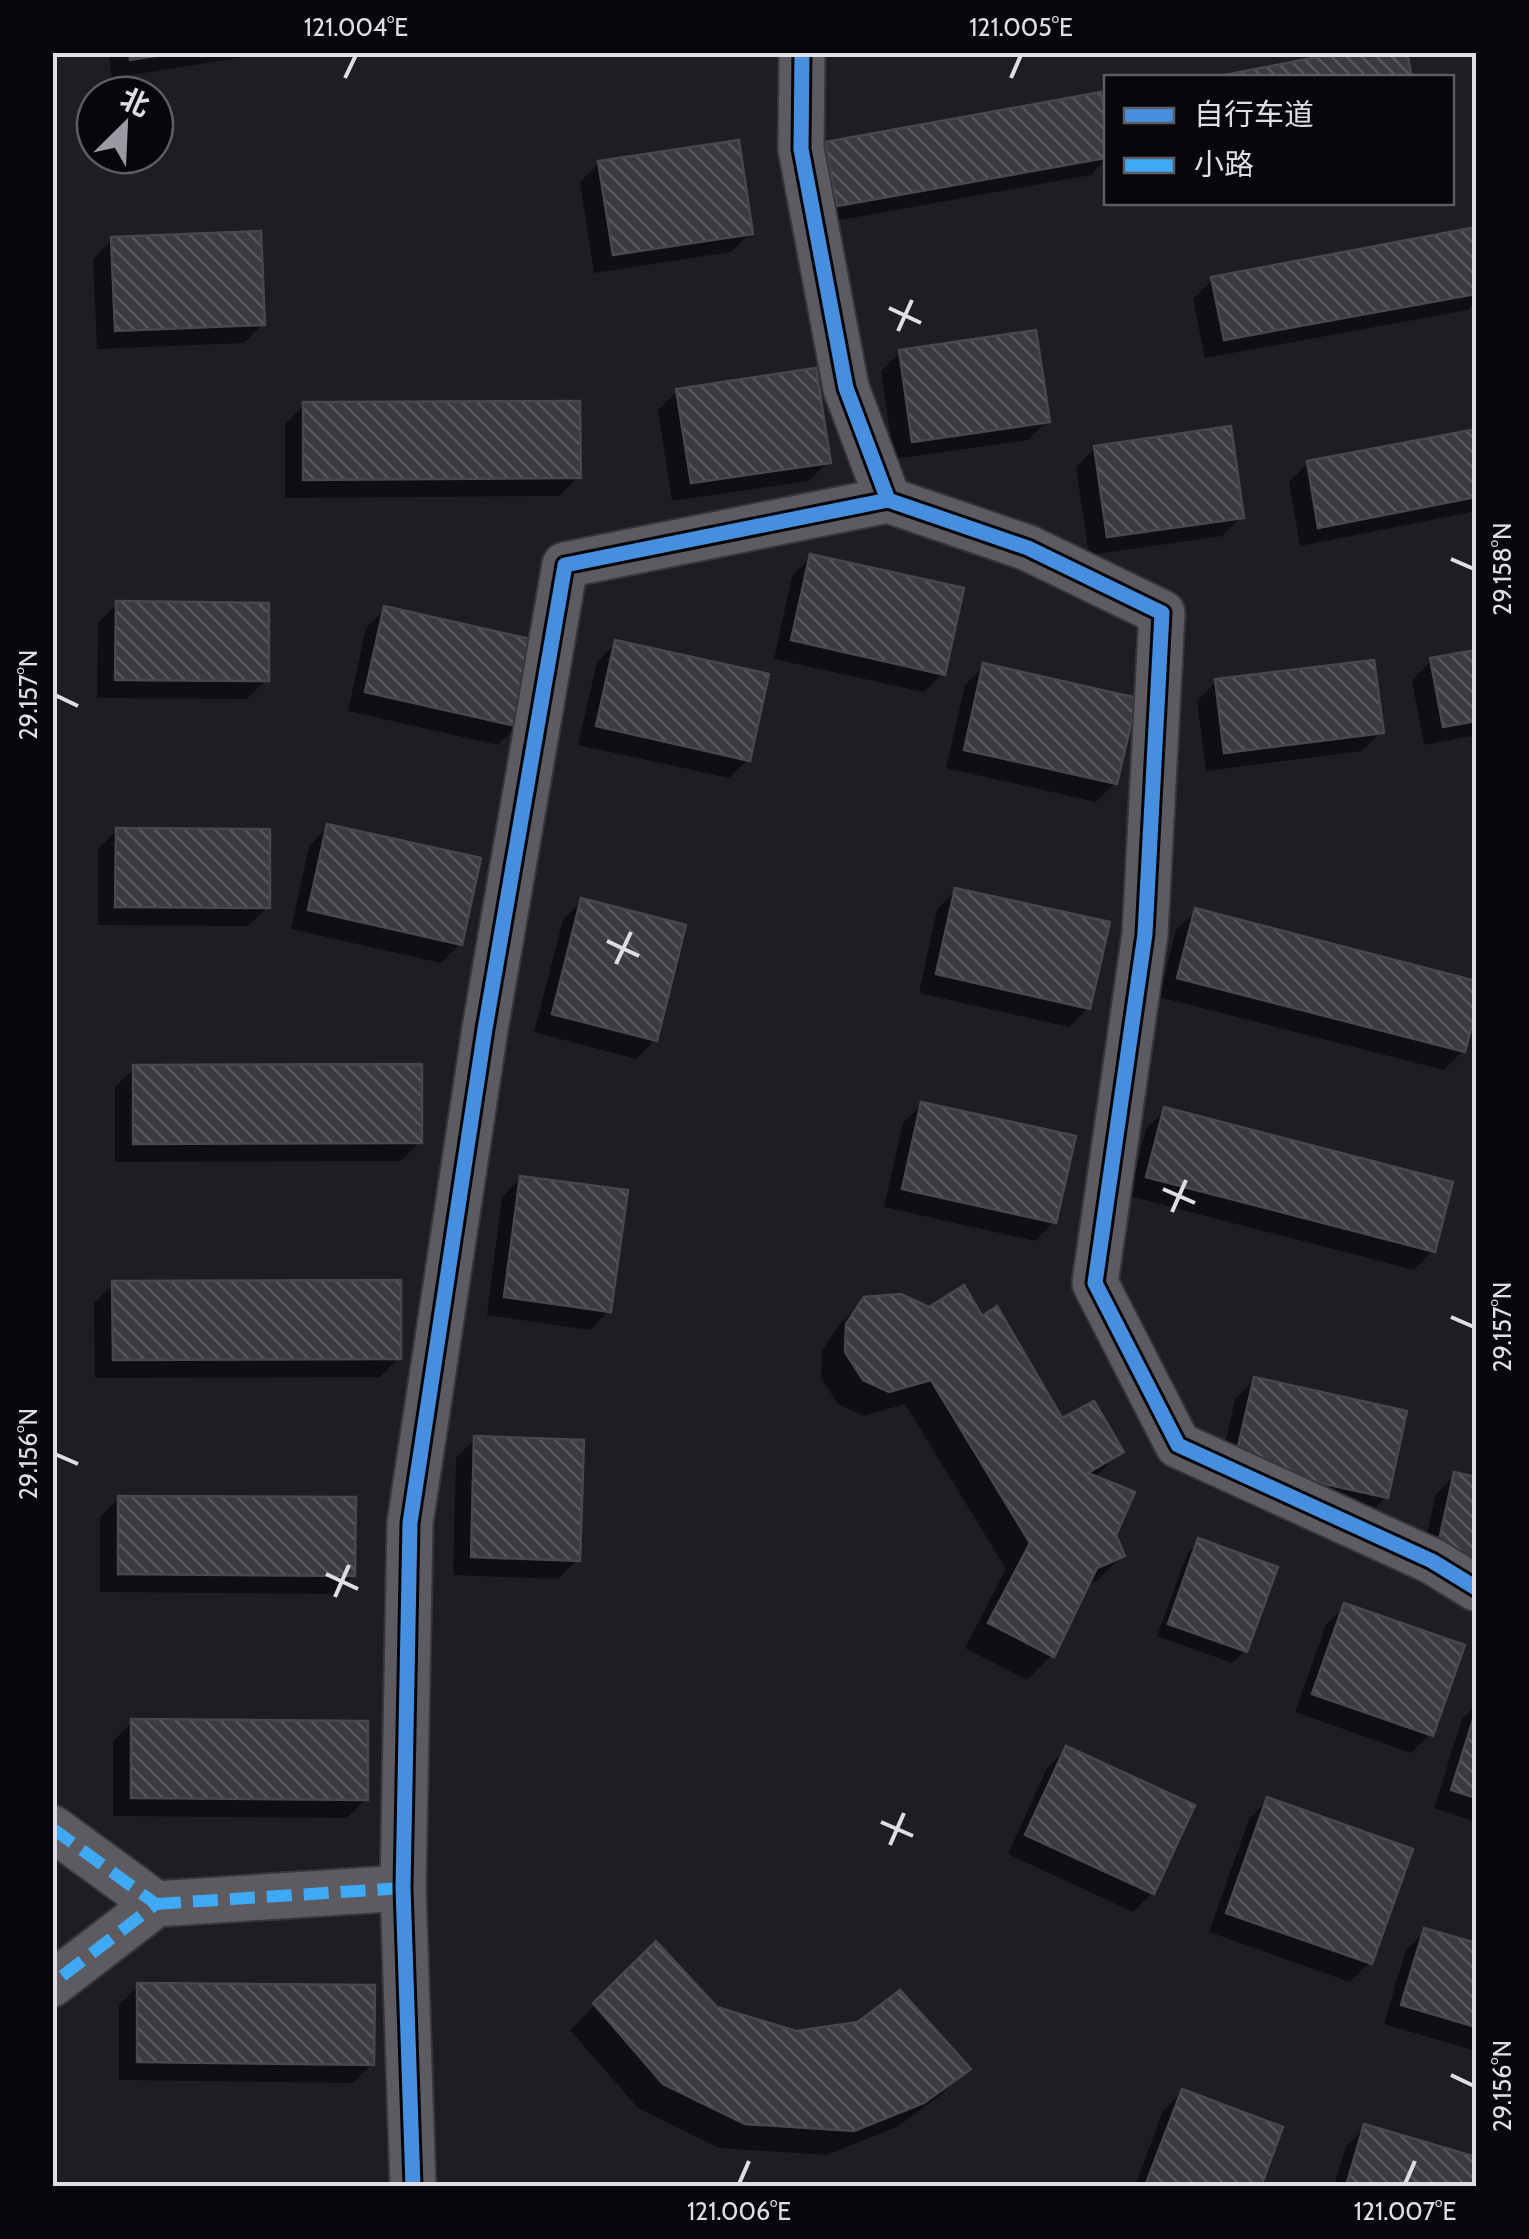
<svg xmlns="http://www.w3.org/2000/svg" width="1529" height="2239" viewBox="0 0 1529 2239" font-family="Cabin,'Noto Sans SC',sans-serif">
<defs>
<pattern id="building-back-hatch" width="6" height="6" patternUnits="userSpaceOnUse" patternTransform="scale(2.5)"><rect width="6" height="6" fill="#3c3a40"/><path d="M-1 5l2 2M0 0l6 6M5-1l2 2" fill="none" stroke="#58565c"/></pattern>
</defs>
<rect width="100%" height="100%" fill="#1f1c23"/>
<!-- shadow -->
<g fill="#0007">
<polygon points="108,52 276,52 112,78"/>
<polygon points="1098,95 1106,139 1106,159 1091,175 818,224 807,163 826,144"/>
<polygon points="599,163 750,233 731,252 594,273 580,182"/>
<polygon points="1475,230 1476,301 1468,310 1205,358 1193,299 1212,280"/>
<polygon points="112,240 263,324 244,343 97,349 93,259"/>
<polygon points="900,352 1047,421 1028,440 894,459 881,371"/>
<polygon points="677,391 828,462 809,481 672,501 658,410"/>
<polygon points="304,405 578,477 559,496 285,498 285,424"/>
<polygon points="1476,432 1476,511 1300,546 1289,482 1308,463"/>
<polygon points="1095,448 1241,517 1222,536 1089,555 1076,467"/>
<polygon points="811,557 943,673 924,692 774,659 792,576"/>
<polygon points="117,604 266,680 247,699 97,698 98,623"/>
<polygon points="385,609 517,726 498,745 348,711 366,628"/>
<polygon points="616,643 748,760 729,778 578,745 597,662"/>
<polygon points="1476,653 1476,735 1424,745 1412,680 1431,661"/>
<polygon points="984,666 1115,783 1096,802 946,768 965,685"/>
<polygon points="1216,682 1381,732 1362,751 1206,771 1197,701"/>
<polygon points="328,827 460,944 441,963 291,929 309,846"/>
<polygon points="117,830 268,907 248,926 98,925 98,849"/>
<polygon points="956,890 1088,1008 1069,1027 919,993 937,909"/>
<polygon points="582,901 655,1040 636,1059 534,1032 563,920"/>
<polygon points="1196,911 1476,983 1476,1000 1463,1051 1444,1070 1159,997 1176,930"/>
<polygon points="134,1068 420,1142 401,1161 115,1162 115,1087"/>
<polygon points="922,1104 1054,1222 1035,1241 884,1207 903,1123"/>
<polygon points="1165,1110 1433,1251 1414,1270 1129,1196 1146,1129"/>
<polygon points="521,1178 609,1311 590,1330 487,1315 502,1197"/>
<polygon points="113,1284 399,1358 380,1377 95,1378 94,1303"/>
<polygon points="865,1300 982,1320 1061,1422 1121,1452 1094,1478 1113,1535 1122,1556 1097,1581 1086,1585 1051,1656 1027,1680 965,1648 1006,1569 905,1404 863,1416 838,1404 821,1378 822,1351 839,1325"/>
<polygon points="1254,1380 1386,1497 1367,1516 1217,1482 1235,1399"/>
<polygon points="475,1439 577,1560 558,1579 453,1575 456,1458"/>
<polygon points="1455,1475 1476,1480 1476,1591 1417,1578 1436,1494"/>
<polygon points="119,1498 353,1575 334,1594 100,1592 100,1517"/>
<polygon points="1199,1541 1245,1651 1232,1663 1157,1636 1187,1554"/>
<polygon points="1345,1606 1430,1734 1411,1753 1295,1712 1326,1625"/>
<polygon points="1476,1705 1476,1822 1434,1808 1462,1719"/>
<polygon points="132,1722 366,1799 347,1818 113,1816 113,1741"/>
<polygon points="1066,1749 1152,1893 1133,1912 1008,1854 1047,1768"/>
<polygon points="1268,1800 1369,1963 1350,1982 1209,1932 1249,1819"/>
<polygon points="1425,1931 1476,1946 1476,2051 1384,2024 1406,1950"/>
<polygon points="656,1945 716,2009 796,2033 967,2068 943,2093 897,2127 827,2155 719,2148 638,2108 570,2030"/>
<polygon points="138,1986 372,2064 353,2083 119,2080 119,2005"/>
<polygon points="1182,2092 1280,2129 1258,2186 1135,2186 1163,2111"/>
<polygon points="1365,2127 1476,2159 1476,2186 1334,2186 1346,2146"/>
</g>
<!-- building -->
<g fill="url(#building-back-hatch)" stroke="#49464d" stroke-width="2.5">
<polygon points="129,52 179,52 130,60"/>
<polygon points="1343,52 1407,52 1412,78 1209,78"/>
<polygon points="1101,92 1106,125 1106,158 837,206 825,142"/>
<polygon points="739,140 753,234 613,255 598,161"/>
<polygon points="1476,227 1476,294 1224,340 1211,277"/>
<polygon points="261,231 265,325 115,331 111,237"/>
<polygon points="1036,330 1050,422 912,442 899,350"/>
<polygon points="816,368 831,463 691,483 676,389"/>
<polygon points="580,401 581,478 303,480 303,402"/>
<polygon points="1231,426 1244,518 1107,537 1094,446"/>
<polygon points="1476,429 1476,497 1318,528 1307,461"/>
<polygon points="810,554 964,588 945,675 791,640"/>
<polygon points="116,601 269,603 269,681 115,680"/>
<polygon points="384,606 539,641 520,727 365,692"/>
<polygon points="615,640 769,674 750,761 596,726"/>
<polygon points="1476,650 1476,721 1443,727 1430,658"/>
<polygon points="1374,660 1384,733 1224,753 1215,679"/>
<polygon points="983,663 1137,698 1117,784 964,750"/>
<polygon points="327,824 481,858 462,945 308,910"/>
<polygon points="116,828 270,829 270,908 115,907"/>
<polygon points="955,888 1110,922 1090,1009 936,974"/>
<polygon points="581,898 686,925 657,1041 552,1014"/>
<polygon points="1195,908 1476,981 1476,1010 1465,1052 1177,978"/>
<polygon points="422,1064 422,1143 133,1144 133,1065"/>
<polygon points="921,1102 1076,1136 1056,1223 902,1189"/>
<polygon points="1164,1107 1453,1182 1435,1252 1146,1177"/>
<polygon points="520,1176 628,1190 611,1312 504,1297"/>
<polygon points="401,1280 401,1359 113,1360 112,1281"/>
<polygon points="964,1285 982,1316 997,1306 1062,1418 1094,1401 1124,1452 1088,1473 1135,1492 1116,1535 1125,1556 1097,1568 1054,1657 988,1623 1030,1543 931,1380 889,1392 863,1380 845,1352 846,1324 864,1297 901,1294 929,1307"/>
<polygon points="1254,1377 1407,1411 1388,1498 1234,1464"/>
<polygon points="474,1436 584,1440 580,1561 471,1557"/>
<polygon points="1454,1472 1476,1477 1476,1569 1435,1559"/>
<polygon points="118,1496 356,1497 355,1576 118,1574"/>
<polygon points="1198,1538 1278,1567 1247,1652 1168,1624"/>
<polygon points="1344,1603 1465,1645 1433,1736 1312,1694"/>
<polygon points="1476,1710 1476,1798 1451,1790"/>
<polygon points="131,1719 368,1721 368,1800 131,1798"/>
<polygon points="1066,1746 1195,1805 1154,1894 1025,1835"/>
<polygon points="1267,1797 1413,1849 1372,1964 1226,1913"/>
<polygon points="1424,1928 1476,1943 1476,2027 1401,2005"/>
<polygon points="656,1941 717,2007 796,2031 858,2022 900,1990 971,2069 924,2103 854,2131 745,2124 663,2084 593,2003"/>
<polygon points="137,1983 375,1985 374,2065 137,2062"/>
<polygon points="1182,2089 1283,2127 1261,2186 1145,2186"/>
<polygon points="1364,2124 1476,2157 1476,2186 1346,2186"/>
</g>
<g fill="none" stroke-linecap="round" stroke-linejoin="round">
<!-- street casing -->
<g stroke="#38363c" stroke-width="49">
<g id="street">
<polyline points="802,52 801,149 846,388 888,500 1028,548 1162,613 1145,934 1095,1283 1178,1445 1432,1561 1476,1588"/>
<polyline points="52,1828 156,1904 52,1984"/>
<polyline points="156,1904 403,1888"/>
<polyline points="413,2186 403,1888 410,1523 485,1029 565,565 888,500"/>
</g>
</g>
<!-- street -->
<use href="#street" stroke="#5d5b60" stroke-width="45"/>
<!-- quiet -->
<g stroke="#3fa9f5" stroke-width="12" stroke-dasharray="25 12" stroke-linecap="butt">
<polyline points="52,1828 156,1904 52,1984"/>
<polyline points="156,1904 403,1888"/>
</g>
<!-- cycleway casing -->
<g stroke="#07060b" stroke-width="21">
<g id="cycleway">
<polyline points="802,52 801,149 846,388 888,500 1028,548 1162,613 1145,934 1095,1283 1178,1445 1432,1561 1476,1588"/>
<polyline points="413,2186 403,1888 410,1523 485,1029 565,565 888,500"/>
</g>
</g>
<!-- cycleway -->
<use href="#cycleway" stroke="#468fdf" stroke-width="15"/>
</g>
<!-- ticks -->
<path fill="none" stroke="#e1dde7" stroke-width="4" d="M345 78 356 55M1011 78 1021 55M889 308 921 323M898 331 912 300M1451 559 1474 569M55 695 78 706M607 941 639 956M616 964 631 932M1163 1189 1195 1203M1172 1212 1186 1180M1451 1317 1474 1327M55 1454 78 1464M326 1574 358 1589M335 1597 349 1565M881 1822 913 1836M890 1845 904 1813M1451 2075 1474 2086M739 2184 749 2161M1405 2184 1415 2161"/>
<!-- border -->
<rect width="1529" height="2239" fill="none" stroke="#07060b" stroke-width="110"/>
<!-- legend -->
<rect x="1104" y="75" width="350" height="130" fill="#07060b" stroke="#5e5c63" stroke-width="2.5"/>
<rect x="1124" y="108" width="50" height="15" fill="#468fdf" stroke="#5e5c63" stroke-width="2.5"/>
<text x="1194" y="125" font-size="30" fill="#e1dde7">自行车道</text>
<rect x="1124" y="158" width="50" height="15" fill="#3fa9f5" stroke="#5e5c63" stroke-width="2.5"/>
<text x="1194" y="175" font-size="30" fill="#e1dde7">小路</text>
<!-- north arrow -->
<g transform="translate(125 125) rotate(24)"><circle r="48" fill="#07060b" stroke="#5e5c63" stroke-width="2.5"/>
<path d="M0-8L18 38L0 25L-18 38Z" fill="#9d99a2"/>
<text y="-15" font-size="28" font-weight="bold" text-anchor="middle" fill="#e1dde7">北</text>
</g>
<rect x="55" y="55" width="1419" height="2129" fill="none" stroke="#e1dde7" stroke-width="4"/>
<g font-size="25" text-anchor="middle" fill="#e1dde7">
<text x="356" y="36">121.004°E</text>
<text x="1021" y="36">121.005°E</text>
<text transform="translate(1502 569) rotate(-90)" y="9">29.158°N</text>
<text transform="translate(28 695) rotate(-90)" y="9">29.157°N</text>
<text transform="translate(1502 1327) rotate(-90)" y="9">29.157°N</text>
<text transform="translate(28 1454) rotate(-90)" y="9">29.156°N</text>
<text transform="translate(1502 2086) rotate(-90)" y="9">29.156°N</text>
<text x="739" y="2220">121.006°E</text>
<text x="1405" y="2220">121.007°E</text>
</g>
</svg>
